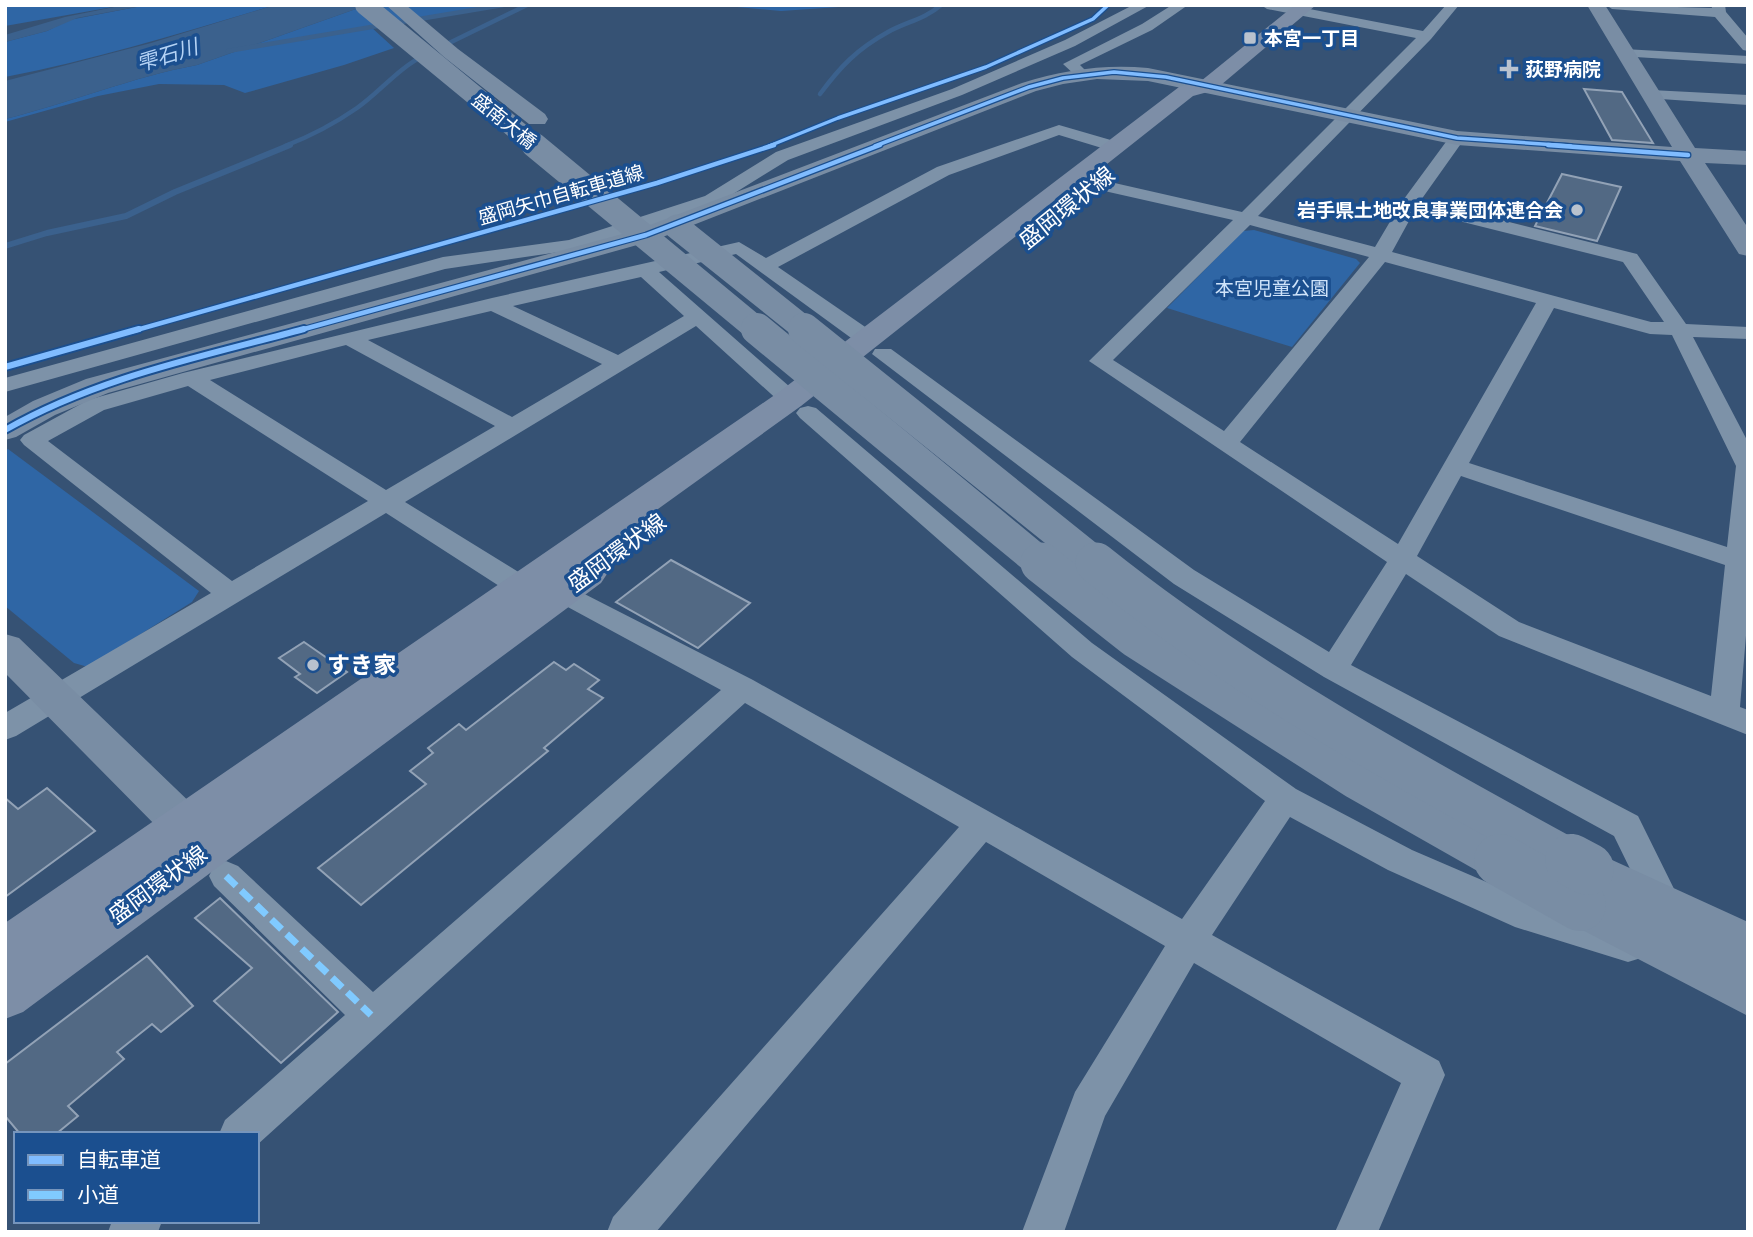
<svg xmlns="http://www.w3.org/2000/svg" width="1753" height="1237" viewBox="0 0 1753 1237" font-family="'Work Sans','Noto Sans JP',sans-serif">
<rect width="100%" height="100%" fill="#365274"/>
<!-- green -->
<g fill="#2f66a5">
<polygon points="5,5 124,5 5,26"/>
<path d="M147 5H275C185 32 97 59 5 77V42L47 31 69 20Z"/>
<path d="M367 5H493L371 27 394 48 344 65 245 93 224 85 159 84 98 96 5 122V119C70 103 132 77 197 65Z"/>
<polygon points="715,5 868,5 781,11"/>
<polygon points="1254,230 1356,259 1360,263 1292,347 1167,308 1243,231"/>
<polygon points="8,449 199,591 192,602 88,667 74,663 5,606 5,451"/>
</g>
<!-- water -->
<g fill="#3b618d">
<polygon points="124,5 147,5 77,18 47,31 5,42 5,35 65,17"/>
<path d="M275 5H367L197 65C132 77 70 103 5 119V81L151 43Z"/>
</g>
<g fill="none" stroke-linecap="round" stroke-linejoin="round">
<!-- stream-far1 -->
<g stroke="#3b618d" stroke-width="4.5">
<polyline points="441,47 527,5"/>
<polyline points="228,51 503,5"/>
<path d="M820 94C840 67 857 49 888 32 906 22 925 19 941 5"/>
<path d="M285 146C311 136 334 124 357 108 381 91 398 68 425 55"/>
</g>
<!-- stream -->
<polyline stroke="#3b618d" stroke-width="6" points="5,246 47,233 126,216 175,192 290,145"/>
</g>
<!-- building -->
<g fill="#526984" stroke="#92a2b6" stroke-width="2">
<polygon points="1584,89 1622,92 1653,143 1612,140"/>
<polygon points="1562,174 1621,187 1597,241 1535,226"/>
<polygon points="671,560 750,603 698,648 616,602"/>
<polygon points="304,642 347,672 317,693 295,677 300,674 279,658"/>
<polygon points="554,662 566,670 574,664 599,680 588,689 603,698 544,748 548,751 361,905 318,868 426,784 410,771 433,753 428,748 459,724 466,730"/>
<polygon points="47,788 95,831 5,897 5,798 18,809"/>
<polygon points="220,898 338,1012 281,1063 214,1001 252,968 195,918"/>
<polygon points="147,956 193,1006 161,1032 152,1024 117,1052 124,1059 68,1106 78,1116 56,1134 20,1134 5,1116 5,1064"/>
</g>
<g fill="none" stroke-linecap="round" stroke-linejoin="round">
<!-- street -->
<g fill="#7d92a8" fill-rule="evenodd">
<polygon points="1133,5 1150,5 1075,46 962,95 788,160 717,204 579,249 445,269 5,392 5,378 443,257 569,240 705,196 776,152 952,89 1065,40"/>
<polygon points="1172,5 1188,5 1152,30 1080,65 1088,73 1086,76 1076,76 1063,64 1142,24"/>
<path d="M1261 5H1289L1423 31 1446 5H1459L1431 39 1258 216 1375 247 1401 203 1451 135 1457 133 1465 138 1421 200 1637 254 1686 324 1748 327V339L1693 337 1748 442V612L1740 707 1748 710V735L1499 636 1406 574 1351 665 1638 816 1682 905 1677 916 1665 920 1653 916 1614 836 1324 677 1174 584 872 354 875 349H891L1194 570 1329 652 1387 562 1089 361 1233 220 1091 188 1088 184 1091 180 1097 179 1242 212 1416 38 1267 9ZM1415 210 1623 262 1664 322H1651L1392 252ZM1250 225 1369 257 1224 431 1113 360ZM1385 262 1536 303 1398 544 1240 442ZM1554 308 1650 334 1672 335 1736 466 1727 547 1469 463ZM1461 476 1725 565 1711 696 1519 622 1417 556Z"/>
<polygon points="1606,5 1712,8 1711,5 1725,5 1726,12 1748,38 1748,51 1743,50 1715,17 1612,9"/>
<polygon points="1624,49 1748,56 1748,64 1619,56 1617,53 1619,50"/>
<polygon points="1651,90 1748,95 1748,105 1646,98 1643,95 1646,92"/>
<path d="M1059 125 1121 143 1123 147 1115 152 1059 135 949 175 778 267 874 333 877 338 874 343H858L736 254 659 272 798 394 801 399 798 404H782L696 326 405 502 533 581 537 588 533 595 523 597 513 595 386 513 16 736 5 740V713L211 593 24 445 20 440 24 435 88 400 183 373 492 298 739 242 766 258 937 167ZM641 277 684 316 618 355 513 306ZM491 311 602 364 512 417 368 340ZM346 345 495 426 386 490 210 380ZM188 386 368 501 232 581 48 441 104 410Z"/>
<polygon points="808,406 816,408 1092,643 1296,789 1412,850 1533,902 1641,934 1646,946 1641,958 1628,962 1515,927 1388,870 1290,817 1212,935 1439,1061 1445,1075 1378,1232 1335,1232 1401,1083 1194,963 1105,1116 1064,1232 1022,1232 1075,1092 1165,946 986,842 656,1232 607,1232 613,1217 959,827 745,703 257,1145 257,1134 219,1134 225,1120 345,1015 214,886 209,876 214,866 226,861 238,866 373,992 721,690 553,599 549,592 553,585 563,583 753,680 1182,919 1265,801 1072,657 800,418 796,413 800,408"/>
<polygon points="112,1221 162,1221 158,1232 108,1232"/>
</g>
<!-- secondary -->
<g fill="#798da4" fill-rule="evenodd">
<polygon points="386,5 406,5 458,49 545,114 548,119 545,124 529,124 444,57"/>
<path d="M1587 5H1605L1695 148 1748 151V165L1705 163 1748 228V256L1739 254 1680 161 1457 145 1148 81 1097 79 1063 84 1036 91 655 240 108 393 55 415 16 437 5 440V417L33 401 86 379 637 230 1022 83C1064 70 1104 64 1148 68L1457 131 1672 147Z"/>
<path d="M5 634 19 638 200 812 226 831 233 845 226 859C198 869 190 856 168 838L5 673Z"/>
<polygon points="1588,849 1748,922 1748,1016 1563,920 1556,905 1563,890 1576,885 1571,883 1565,869 1571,855"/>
</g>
<!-- primary -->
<polygon fill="#7d8ea7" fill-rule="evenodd" points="1295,5 1316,5 1215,90 1193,96 801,406 583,563 601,565 607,574 601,583 23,1012 5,1019 5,923 779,392 1179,87 1201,81"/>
<!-- secondary-bridge-far4 -->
<polyline stroke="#798da4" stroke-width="20" points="365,5 536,146"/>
<!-- secondary-bridge-far3 -->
<g stroke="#798da4" stroke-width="25">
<polyline points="534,145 759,331"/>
<polyline points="677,227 807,331"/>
</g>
<!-- secondary-bridge-far2 -->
<g stroke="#798da4" stroke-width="32">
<polyline points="757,329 1043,565"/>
<polyline points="804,329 1098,565"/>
</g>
<!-- secondary-bridge-far1 -->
<g stroke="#798da4" stroke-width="41">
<polyline points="1041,563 1135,637 1357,779 1503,862"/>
<path d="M1096 563C1243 681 1410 772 1575 862"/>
</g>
<!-- secondary-bridge -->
<g stroke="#798da4" stroke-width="52">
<polyline points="1500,860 1580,905"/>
<polyline points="1571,860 1588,869"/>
</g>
<!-- quiet -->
<polyline stroke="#80caff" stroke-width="7" stroke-dasharray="14 7" stroke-linecap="butt" points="226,876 371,1015"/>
<!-- cycleway-far2 casing -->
<g stroke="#1b4f8f" stroke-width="6">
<g id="cycleway-far2">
<polyline points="769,146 838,118 986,67 1093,19 1108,5"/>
<polyline points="875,146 1029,87 1063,78 1114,72 1166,77 1457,138 1571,146"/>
</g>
</g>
<!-- cycleway-far1 casing -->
<g stroke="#1b4f8f" stroke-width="7">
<g id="cycleway-far1">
<polyline points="1548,145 1688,155"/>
<polyline points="133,331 657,183 774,145"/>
<polyline points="297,331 646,235 880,145"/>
</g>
</g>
<!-- cycleway casing -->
<g stroke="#1b4f8f" stroke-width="10">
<g id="cycleway">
<polyline points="5,367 139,329"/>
<path d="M5 430C98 377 201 357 304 329"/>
</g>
</g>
<!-- cycleway-far2 -->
<use href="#cycleway-far2" stroke="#80bcff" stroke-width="3.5"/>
<!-- cycleway-far1 -->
<use href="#cycleway-far1" stroke="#80bcff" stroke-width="4.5"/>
<!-- cycleway -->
<use href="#cycleway" stroke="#80bcff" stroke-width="6"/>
</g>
<!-- markers -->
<g fill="#b9c2ce" stroke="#1b4f8f" stroke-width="2.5">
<rect x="1243" y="31" width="14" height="14" rx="3.5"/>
<path d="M1505.5 58.5h7v7h7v7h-7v7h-7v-7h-7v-7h7z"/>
<circle cx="1577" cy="210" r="7"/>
<circle cx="313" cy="665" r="7"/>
</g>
<g text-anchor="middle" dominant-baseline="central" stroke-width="7" stroke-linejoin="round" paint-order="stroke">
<!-- far-poi labels -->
<g font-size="19" font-weight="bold" fill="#fff" stroke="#1b4f8f" text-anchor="start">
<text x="1264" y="38">本宮一丁目</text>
<text x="1525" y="69">荻野病院</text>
<text x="1563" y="210" text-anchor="end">岩手県土地改良事業団体連合会</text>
</g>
<!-- far-street labels -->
<g font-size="19" fill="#fff" stroke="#1b4f8f">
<text transform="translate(504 121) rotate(39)">盛南大橋</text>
<text transform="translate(561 195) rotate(-16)">盛岡矢巾自転車道線</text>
</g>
<!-- far-park labels -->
<g font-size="19" fill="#cfe3fa" stroke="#1b4f8f">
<text x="1272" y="288">本宮児童公園</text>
</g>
<!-- far-water labels -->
<g font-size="21" font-style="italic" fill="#b5d3f5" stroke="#1b4f8f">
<text transform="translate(167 55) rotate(-17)">雫石川</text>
</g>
<!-- street labels -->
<g font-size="23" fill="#fff" stroke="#1b4f8f">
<text transform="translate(1067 208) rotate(-39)">盛岡環状線</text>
<text transform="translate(617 553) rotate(-36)">盛岡環状線</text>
<text transform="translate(158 885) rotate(-36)">盛岡環状線</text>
</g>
<!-- poi labels -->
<g font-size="23" font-weight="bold" fill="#fff" stroke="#1b4f8f" text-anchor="start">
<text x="327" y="665">すき家</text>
</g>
</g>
<!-- border -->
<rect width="1753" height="1237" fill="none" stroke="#ffffff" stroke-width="14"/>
<!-- legend -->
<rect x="14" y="1132" width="245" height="91" fill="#1b4f8f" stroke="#7695bc" stroke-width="2"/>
<rect x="28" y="1155" width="35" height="10" fill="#80bcff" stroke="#7695bc" stroke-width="2"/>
<text x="77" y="1167" font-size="21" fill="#ffffff">自転車道</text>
<rect x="28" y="1190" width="35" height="10" fill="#80caff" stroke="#7695bc" stroke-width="2"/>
<text x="77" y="1202" font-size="21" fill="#ffffff">小道</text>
</svg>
